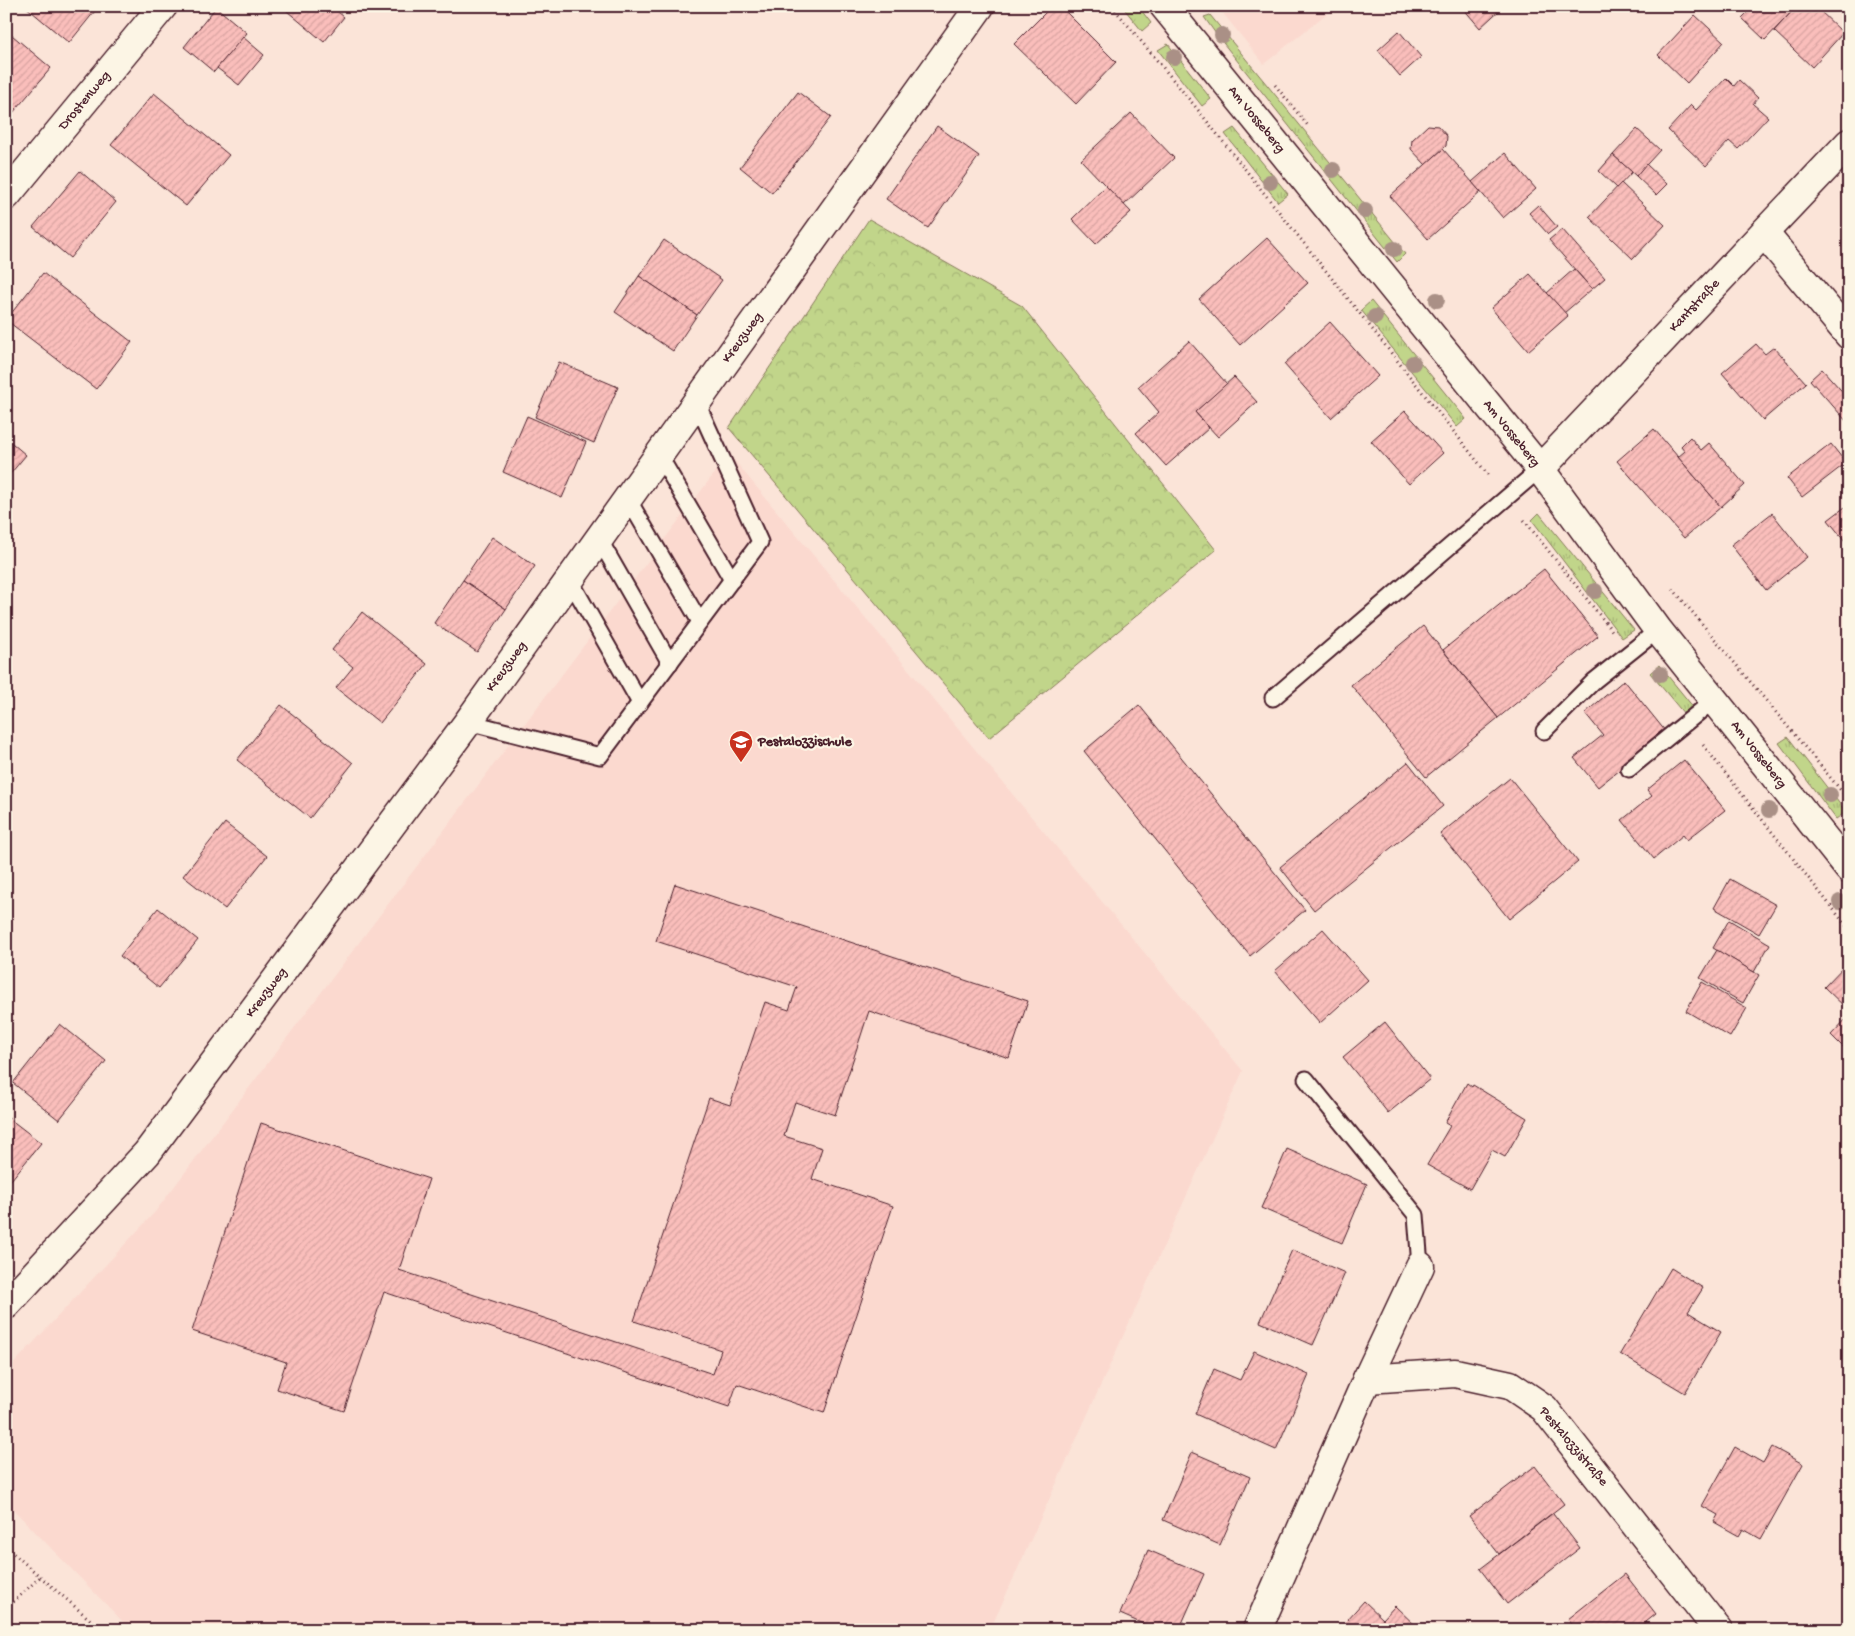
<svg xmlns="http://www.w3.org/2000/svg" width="1855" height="1636" viewBox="0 0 1855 1636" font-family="'Gochi Hand',sans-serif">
<defs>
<pattern id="grass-tufts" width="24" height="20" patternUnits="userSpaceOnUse" patternTransform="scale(1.25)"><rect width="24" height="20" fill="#c1d58a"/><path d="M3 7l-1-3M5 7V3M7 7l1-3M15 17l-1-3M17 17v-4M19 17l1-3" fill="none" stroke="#a7b677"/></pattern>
<pattern id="forest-crowns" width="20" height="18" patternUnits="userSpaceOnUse" patternTransform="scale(1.25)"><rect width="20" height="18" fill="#c1d58a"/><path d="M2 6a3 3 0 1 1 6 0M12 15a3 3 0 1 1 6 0" fill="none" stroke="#a7b677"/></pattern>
<pattern id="building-hatch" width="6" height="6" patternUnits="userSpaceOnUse" patternTransform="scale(1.25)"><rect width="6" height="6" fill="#fabebb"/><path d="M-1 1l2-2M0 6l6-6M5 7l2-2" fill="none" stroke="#d8a3a1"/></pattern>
</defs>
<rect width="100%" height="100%" fill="#fbe4d8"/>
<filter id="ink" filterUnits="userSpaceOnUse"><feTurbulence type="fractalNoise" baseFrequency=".02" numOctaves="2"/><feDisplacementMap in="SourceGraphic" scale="10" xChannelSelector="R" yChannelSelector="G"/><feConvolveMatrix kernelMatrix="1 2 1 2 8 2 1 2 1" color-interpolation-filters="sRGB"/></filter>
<g filter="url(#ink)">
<!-- built -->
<g fill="#fbd9cf">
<polygon points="1217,6 1336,6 1264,64"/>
<polygon points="729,454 1243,1071 990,1630 131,1630 6,1502 6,1372 155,1212"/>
</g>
<!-- grass -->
<g fill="url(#grass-tufts)" stroke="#867a5a">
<polygon points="1122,6 1138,6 1151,23 1142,31"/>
<polygon points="1210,15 1405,254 1397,262 1216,34 1204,17"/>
<polygon points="1168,44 1211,99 1202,106 1158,50"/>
<polygon points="1234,128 1288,194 1278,202 1225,134"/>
<polygon points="1371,301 1466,419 1457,427 1361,310"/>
<polygon points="1539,513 1634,630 1622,638 1532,520"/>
<polygon points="1659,665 1694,708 1685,715 1650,673"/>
<polygon points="1788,737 1846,812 1836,819 1779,743"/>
</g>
<!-- forest -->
<polygon fill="url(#forest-crowns)" stroke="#867a5a" points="869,219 1022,306 1216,550 989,738 729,428"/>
<!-- building -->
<g fill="url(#building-hatch)" stroke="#4a1f2b">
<polygon points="25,6 99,6 69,43"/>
<polygon points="281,6 331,6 344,17 324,42"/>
<polygon points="1052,6 1060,6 1116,62 1076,104 1014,44"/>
<polygon points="1463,6 1504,6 1480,28 1462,7"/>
<polygon points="1754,6 1795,6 1796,7 1765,40 1742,18"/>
<polygon points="1815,6 1843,33 1812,67 1774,31 1797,6"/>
<polygon points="216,7 247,33 214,72 184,47"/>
<polygon points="1695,15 1724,42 1687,83 1658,55"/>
<polygon points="6,30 51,68 6,121"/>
<polygon points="1399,31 1421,57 1400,76 1378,50"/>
<polygon points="243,37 264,55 239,85 217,68"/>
<polygon points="1726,78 1734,86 1739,80 1758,98 1753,104 1768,117 1738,149 1729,141 1706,166 1668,130 1691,105 1696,110"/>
<polygon points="798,92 831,117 772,193 740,167"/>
<polygon points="154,93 229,155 186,206 111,145"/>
<polygon points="1131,113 1174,158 1124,205 1081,160"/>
<polygon points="1428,125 1438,126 1447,136 1446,146 1426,165 1411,149 1412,140"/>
<polygon points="937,126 979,156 928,228 886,199"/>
<polygon points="1637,129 1660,150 1636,176 1613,155"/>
<polygon points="1443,149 1481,192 1428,239 1390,196"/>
<polygon points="1505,153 1536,189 1503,218 1472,182"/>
<polygon points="1613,155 1632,172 1617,188 1599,171"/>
<polygon points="1646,164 1667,184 1656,195 1636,176"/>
<polygon points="80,171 116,202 70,258 33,227"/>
<polygon points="1621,183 1665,225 1633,259 1589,217"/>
<polygon points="1106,186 1131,212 1096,244 1072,219"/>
<polygon points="1538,205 1557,227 1548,234 1529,213"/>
<polygon points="1562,229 1605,278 1592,289 1549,240"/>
<polygon points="1267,238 1308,283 1240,345 1199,299"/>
<polygon points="664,240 722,280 697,315 639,276"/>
<polygon points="1574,269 1592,289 1564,313 1547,293"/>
<polygon points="43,273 132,342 96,389 6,320"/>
<polygon points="1530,274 1568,316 1528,351 1491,308"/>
<polygon points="639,276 697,315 673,351 615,312"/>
<polygon points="1330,322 1378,376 1331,418 1284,364"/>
<polygon points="1189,341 1227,384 1195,412 1209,428 1166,466 1136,433 1159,412 1138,387"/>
<polygon points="1756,344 1765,354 1774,347 1806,383 1763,420 1722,373"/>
<polygon points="559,362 618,387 594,443 535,417"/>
<polygon points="1822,369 1849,399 1848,423 1810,380"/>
<polygon points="1234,377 1257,402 1218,437 1195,412"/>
<polygon points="1405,411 1443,453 1409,484 1371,441"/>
<polygon points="527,416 586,442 562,498 503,472"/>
<polygon points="1654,429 1721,507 1684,538 1617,461"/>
<polygon points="1690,437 1701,450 1709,443 1745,485 1721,507 1678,457 1685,451 1681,446"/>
<polygon points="6,438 26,455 6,479"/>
<polygon points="1831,444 1846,463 1802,497 1787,478"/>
<polygon points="1849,504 1849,546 1828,520"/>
<polygon points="1772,513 1807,557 1766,590 1731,545"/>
<polygon points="492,537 535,566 506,609 463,580"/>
<polygon points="1544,569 1598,636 1498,718 1443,650"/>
<polygon points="463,580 506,609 477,652 434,623"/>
<polygon points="362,612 427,664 380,723 336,688 353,667 332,650"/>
<polygon points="1423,626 1498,718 1426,777 1351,685"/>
<polygon points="1624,680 1666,732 1598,787 1574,758 1603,735 1585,713"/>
<polygon points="281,705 353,763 310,818 237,760"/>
<polygon points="1139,705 1305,910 1250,956 1084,751"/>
<polygon points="1684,760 1725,810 1687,840 1683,835 1654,859 1622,820 1652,796 1647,790"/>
<polygon points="1408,762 1443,806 1314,910 1280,867"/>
<polygon points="1510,778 1578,862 1509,919 1440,834"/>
<polygon points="225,823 267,856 225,909 183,876"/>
<polygon points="1730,879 1776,905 1759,934 1714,908"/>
<polygon points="675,884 1028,1001 1009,1058 869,1011 835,1115 795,1102 784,1136 822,1148 812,1179 893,1206 824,1413 737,1384 729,1407 384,1292 344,1411 277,1389 286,1362 192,1331 261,1123 429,1179 399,1270 713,1374 721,1350 634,1321 709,1098 730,1105 765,1002 789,1010 797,987 656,941"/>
<polygon points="158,908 198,940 159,988 120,956"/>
<polygon points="1729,920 1770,944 1754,972 1713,948"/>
<polygon points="1323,929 1368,980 1320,1023 1275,971"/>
<polygon points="1717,950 1759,975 1743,1003 1700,978"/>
<polygon points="1849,961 1849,1011 1824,987"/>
<polygon points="1702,982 1747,1008 1730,1037 1686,1011"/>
<polygon points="1849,1016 1849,1053 1831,1035"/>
<polygon points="1385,1022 1430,1079 1388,1113 1343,1057"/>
<polygon points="60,1024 106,1061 59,1120 13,1083"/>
<polygon points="1467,1083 1472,1087 1473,1085 1527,1118 1505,1157 1492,1150 1470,1189 1427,1165 1450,1126 1445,1123"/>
<polygon points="6,1116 41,1143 7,1185 6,1184"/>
<polygon points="1287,1149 1367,1184 1342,1243 1261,1208"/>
<polygon points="1292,1250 1345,1273 1313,1345 1260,1322"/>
<polygon points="1671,1268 1703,1288 1688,1312 1721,1332 1685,1393 1620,1354"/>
<polygon points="1254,1351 1309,1375 1276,1450 1195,1414 1214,1369 1240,1380"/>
<polygon points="1735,1447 1763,1463 1772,1447 1803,1464 1761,1539 1743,1529 1739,1536 1714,1522 1718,1515 1702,1506"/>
<polygon points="1192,1452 1250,1477 1220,1545 1163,1520"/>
<polygon points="1535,1466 1564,1504 1499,1554 1469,1516"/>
<polygon points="1553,1513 1580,1548 1507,1604 1480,1569"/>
<polygon points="1148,1550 1204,1574 1179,1630 1157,1630 1120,1614"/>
<polygon points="1625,1574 1656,1614 1636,1630 1576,1630 1568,1619"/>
<polygon points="1364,1601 1383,1619 1395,1606 1420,1630 1338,1630"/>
</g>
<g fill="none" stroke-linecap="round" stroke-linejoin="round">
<!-- service casing -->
<g stroke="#4a1f2b" stroke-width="19">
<g id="service">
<polyline points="659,455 732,580"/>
<polyline points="628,499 700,622"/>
<polyline points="599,539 670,663"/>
<polyline points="570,580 640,703"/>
<polyline points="1273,698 1540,469"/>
<polyline points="468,722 600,756 760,542 697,403"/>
<polyline points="1544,731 1594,681 1658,630"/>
<polyline points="1629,769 1714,700"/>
<polyline points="1306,1079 1416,1215 1420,1266"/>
</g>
</g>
<!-- minor casing -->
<g stroke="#4a1f2b" stroke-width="31">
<g id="minor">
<polyline points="6,196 163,6"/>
<polyline points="1764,233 1849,335"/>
<polyline points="1540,469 1849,143"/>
<polyline points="6,1305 147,1153 468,722 980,6"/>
<polyline points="1367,1379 1455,1373 1510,1385 1544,1408 1718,1630"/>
<polyline points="1257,1630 1367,1379 1420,1266"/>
</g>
</g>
<!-- tertiary casing -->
<g stroke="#4a1f2b" stroke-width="31">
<polyline id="tertiary" points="1164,6 1540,469 1658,630 1849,869"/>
</g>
<!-- path -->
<g stroke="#4a1f2b" stroke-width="3" stroke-dasharray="1 4" stroke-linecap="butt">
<polyline points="1112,6 1194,105 1489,476"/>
<polyline points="1275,85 1309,127"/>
<polyline points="1524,520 1613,632"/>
<polyline points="1673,589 1849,800"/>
<polyline points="1703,745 1849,929"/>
<polyline points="6,1547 102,1630"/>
<polyline points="6,1609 40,1577"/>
</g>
<!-- service -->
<use href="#service" stroke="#fcf5e5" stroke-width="15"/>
<!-- minor -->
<use href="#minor" stroke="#fcf5e5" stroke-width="28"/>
<!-- tertiary -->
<use href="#tertiary" stroke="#fcf5e5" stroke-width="28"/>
</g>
<!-- trees -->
<g fill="#aa9086">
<circle cx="1222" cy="35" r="8"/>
<circle cx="1174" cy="57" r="8"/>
<circle cx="1333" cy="170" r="8"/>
<circle cx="1270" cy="182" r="8"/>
<circle cx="1365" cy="211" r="8"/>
<circle cx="1394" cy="249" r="8"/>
<circle cx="1437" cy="300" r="8"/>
<circle cx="1375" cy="317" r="8"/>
<circle cx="1413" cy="363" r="8"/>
<circle cx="1595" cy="591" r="8"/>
<circle cx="1660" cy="674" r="8"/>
<circle cx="1830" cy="795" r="8"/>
<circle cx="1769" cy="810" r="8"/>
<circle cx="1840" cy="902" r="8"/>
</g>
</g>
<!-- icons -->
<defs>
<g id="school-pin" transform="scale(1.25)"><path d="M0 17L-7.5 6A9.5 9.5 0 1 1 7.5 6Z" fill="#c8321e" stroke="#fcf5e5"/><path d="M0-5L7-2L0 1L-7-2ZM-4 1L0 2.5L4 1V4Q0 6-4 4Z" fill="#fff"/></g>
</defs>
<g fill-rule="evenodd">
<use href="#school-pin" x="741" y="742"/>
</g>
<g text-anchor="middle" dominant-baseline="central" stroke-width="4.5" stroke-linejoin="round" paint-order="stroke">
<!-- street labels -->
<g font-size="14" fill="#4a1f2b" stroke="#fcf5e5">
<text transform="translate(85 101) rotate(-50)">Drostenweg</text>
<text transform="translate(1256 120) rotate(51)">Am Vosseberg</text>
<text transform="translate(1695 306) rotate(-47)">Kantstraße</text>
<text transform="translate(743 338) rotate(-54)">Kreuzweg</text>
<text transform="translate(1511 434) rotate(51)">Am Vosseberg</text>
<text transform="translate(507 667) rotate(-54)">Kreuzweg</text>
<text transform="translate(1758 755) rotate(52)">Am Vosseberg</text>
<text transform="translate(267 993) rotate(-53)">Kreuzweg</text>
<text transform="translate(1573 1447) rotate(50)">Pestalozzistraße</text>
</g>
<!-- poi labels -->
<g font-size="14" font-weight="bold" fill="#4a1f2b" stroke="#fcf5e5" text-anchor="start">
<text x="758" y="742">Pestalozzischule</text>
</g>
</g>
<!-- margin -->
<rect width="1855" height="1636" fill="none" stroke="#fcf5e5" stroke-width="25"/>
<rect x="12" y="12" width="1830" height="1611" fill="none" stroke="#4a1f2b" stroke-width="2" filter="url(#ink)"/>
</svg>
